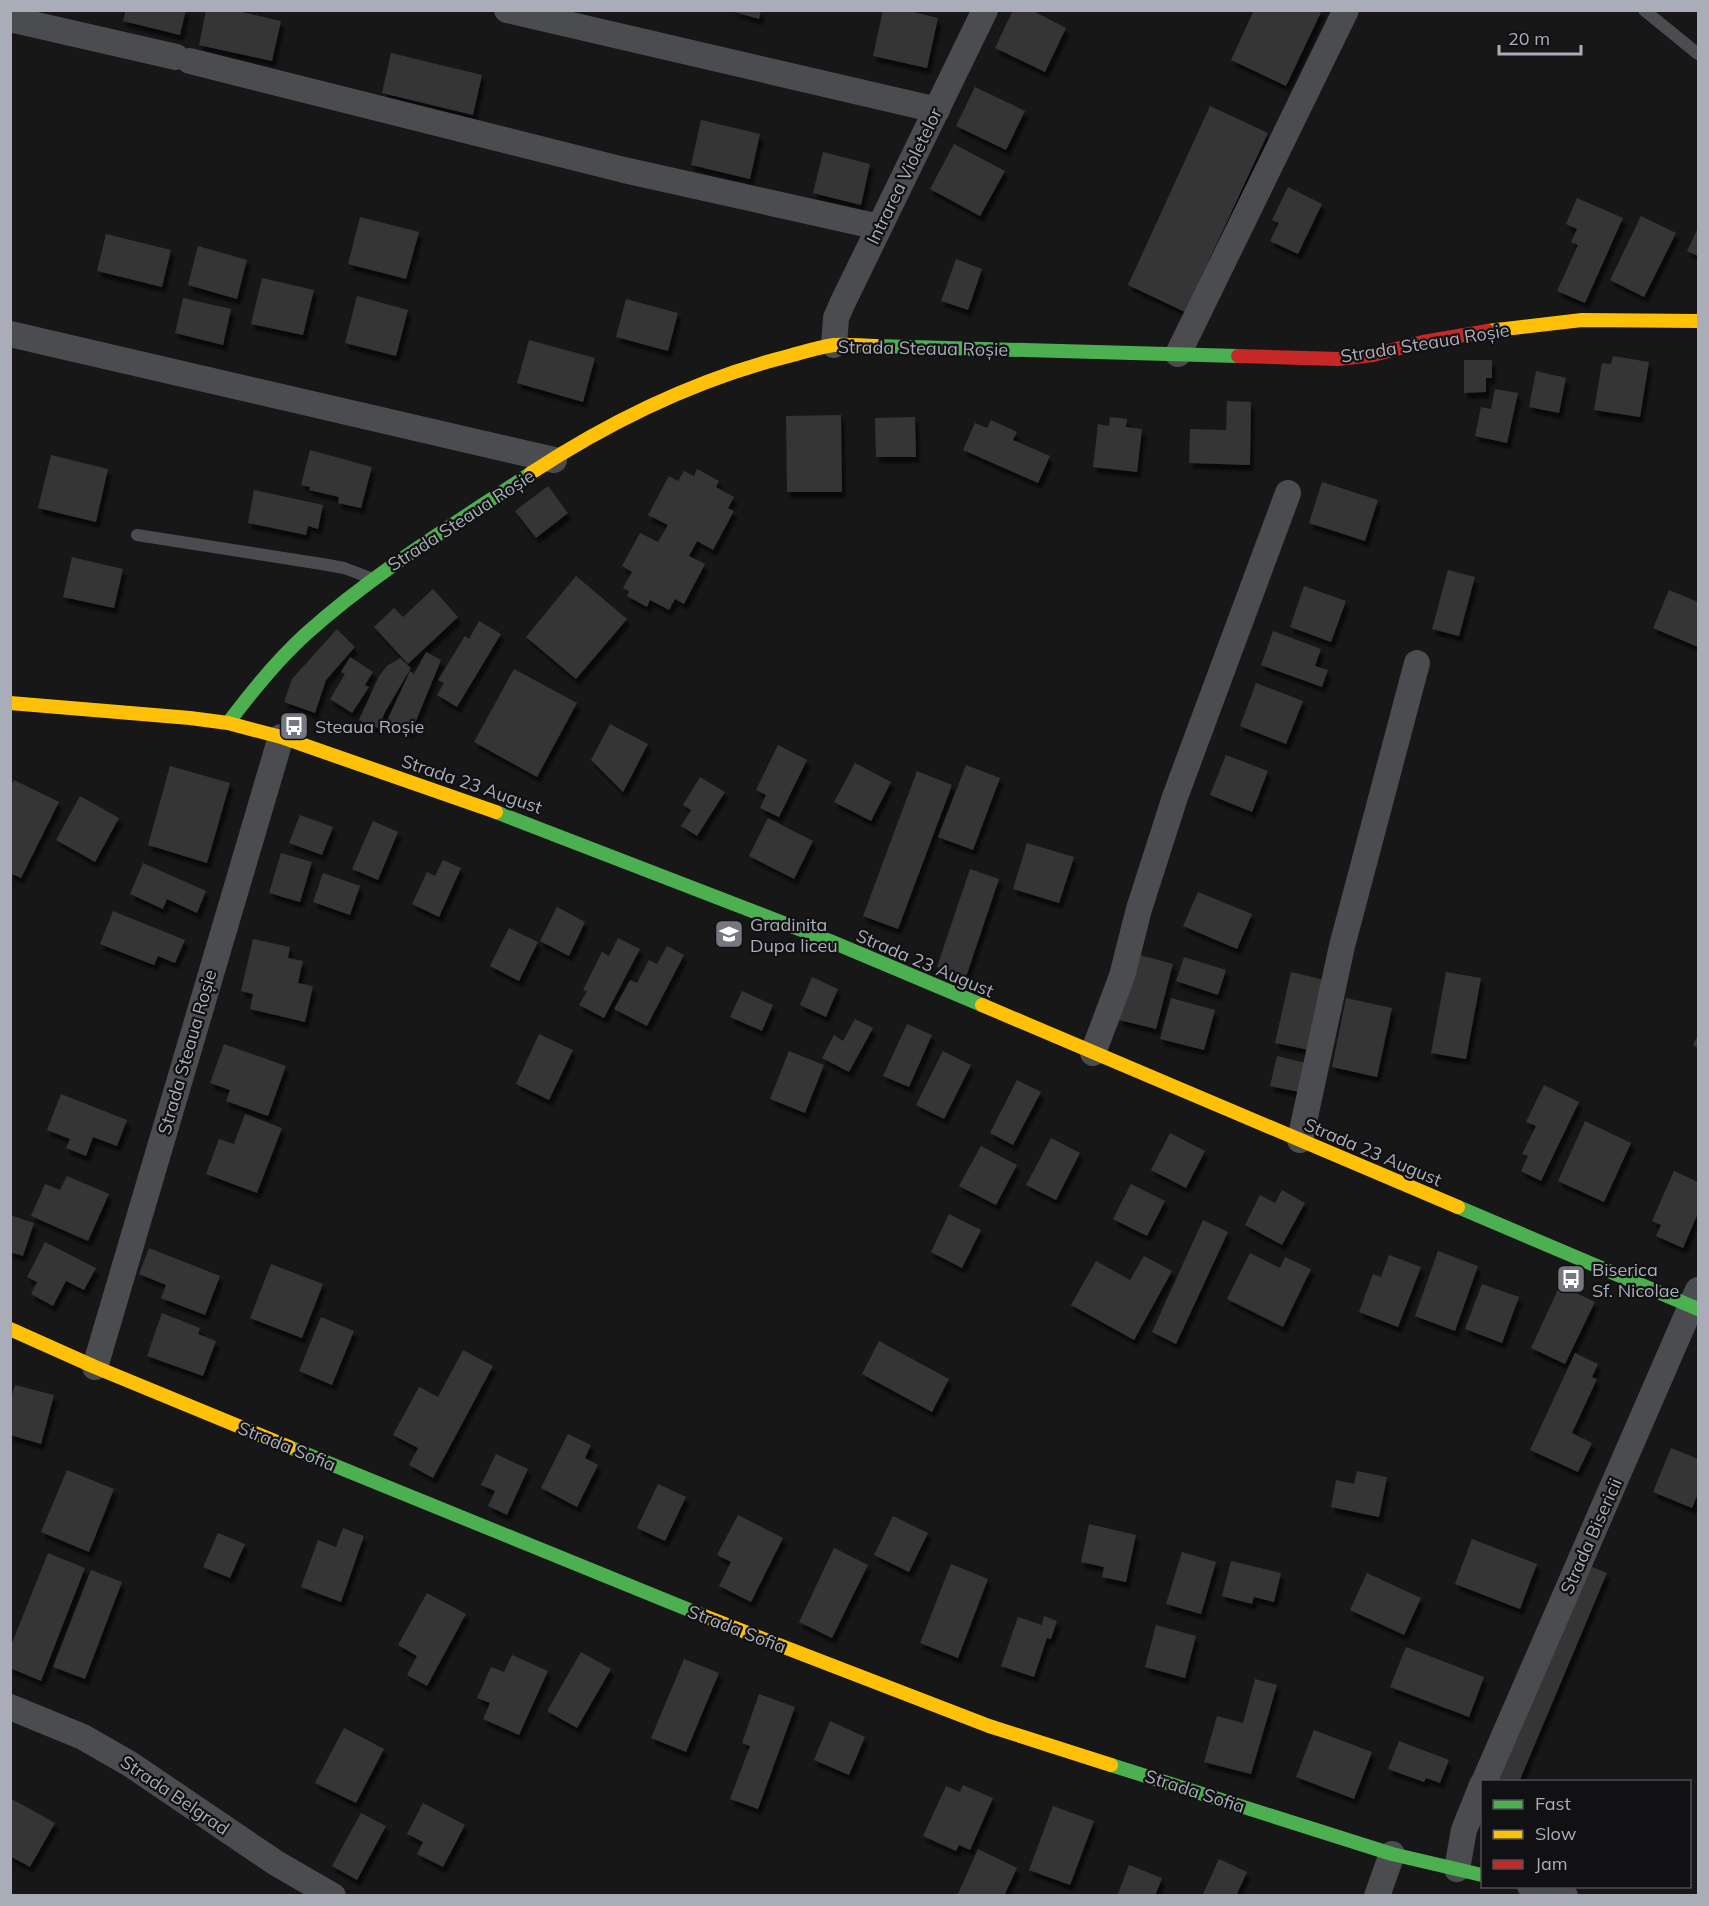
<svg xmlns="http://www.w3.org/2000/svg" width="1709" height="1906" viewBox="0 0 1709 1906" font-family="Mulish,sans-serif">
<defs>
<filter id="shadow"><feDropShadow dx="3.5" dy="6" stdDeviation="1.5" flood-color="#0009"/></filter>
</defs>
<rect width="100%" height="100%" fill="#171717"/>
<!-- building -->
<g fill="#353536" filter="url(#shadow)">
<polygon points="126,10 186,10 180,35 123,21"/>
<polygon points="206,10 233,10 281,21 272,61 199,45"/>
<polygon points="728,10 761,10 759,19"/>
<polygon points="883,10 905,10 938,18 927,68 873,56"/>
<polygon points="1013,10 1031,10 1066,28 1045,72 995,48"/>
<polygon points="1254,10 1322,10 1286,86 1231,60"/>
<polygon points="391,53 482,75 473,115 382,93"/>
<polygon points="975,87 1025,111 1006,150 956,126"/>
<polygon points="1210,106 1268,133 1185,312 1128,285"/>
<polygon points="701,120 760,134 750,179 691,165"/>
<polygon points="954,144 1005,171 980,216 930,189"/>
<polygon points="823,152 870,164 861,205 813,193"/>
<polygon points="1288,187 1322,204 1298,254 1270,241 1279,223 1272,220"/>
<polygon points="1577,198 1623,218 1585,303 1557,291 1578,245 1571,242 1577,229 1566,224"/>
<polygon points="1641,216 1676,233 1644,297 1610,280"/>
<polygon points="360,217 419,232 406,279 348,264"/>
<polygon points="1698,228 1698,256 1687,251"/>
<polygon points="106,234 171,250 162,287 97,271"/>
<polygon points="198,246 247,260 237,299 188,285"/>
<polygon points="956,259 982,269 968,310 941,301"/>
<polygon points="262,278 314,290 303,335 251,324"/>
<polygon points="357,296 408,310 396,356 345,343"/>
<polygon points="183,298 231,309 223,345 175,333"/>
<polygon points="626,299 678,313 668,351 616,337"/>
<polygon points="529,340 595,358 583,402 517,383"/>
<polygon points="1613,356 1649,362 1640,417 1594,410 1602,363 1611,364"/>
<polygon points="1464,360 1492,360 1492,378 1486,378 1486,392 1464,393"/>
<polygon points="1536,371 1566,378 1559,413 1529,407"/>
<polygon points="1495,389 1518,393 1507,443 1475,436 1481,407 1491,409"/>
<polygon points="1227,401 1251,402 1250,465 1189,463 1190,429 1226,430"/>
<polygon points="841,415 842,492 787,492 786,416"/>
<polygon points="915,417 916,457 876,457 875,418"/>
<polygon points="1110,417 1127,419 1126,427 1142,429 1137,472 1093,467 1098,424 1109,426"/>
<polygon points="991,420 1017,432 1013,440 1050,456 1038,483 963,450 975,423 987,428"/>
<polygon points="310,450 372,467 361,508 338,503 339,497 309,490 310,487 301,485"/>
<polygon points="51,455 108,469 96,522 38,508"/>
<polygon points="697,469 719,481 716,487 734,497 728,508 734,511 713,550 697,541 689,556 705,564 684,604 675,599 669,610 650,600 647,607 627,596 629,591 623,588 632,572 622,566 640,533 658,542 668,525 648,515 669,476 678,481 684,471 694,476"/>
<polygon points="1322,482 1378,500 1365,541 1309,523"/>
<polygon points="548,486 568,513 536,538 515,511"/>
<polygon points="254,490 323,505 318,529 308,526 306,535 248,523"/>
<polygon points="72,557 123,569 114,608 63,597"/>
<polygon points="1448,570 1475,577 1459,636 1432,629"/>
<polygon points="576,576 627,619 576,679 526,637"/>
<polygon points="1304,586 1346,601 1331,642 1290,627"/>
<polygon points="433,589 458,617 408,664 374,627 394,608 403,617"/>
<polygon points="1669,590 1698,602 1698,647 1653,628"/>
<polygon points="479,621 501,634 457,707 437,695 444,683 438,680 465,636 469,639"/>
<polygon points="337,629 355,647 326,680 315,713 284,702 292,679"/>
<polygon points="1273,631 1321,649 1315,666 1328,670 1322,687 1261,665"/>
<polygon points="426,652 441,660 411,733 386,723 410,671 414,674"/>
<polygon points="350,657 373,672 365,685 369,687 352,713 330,699 345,674 341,672"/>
<polygon points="400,658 411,668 385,712 378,728 359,720 379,676 387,666"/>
<polygon points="514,669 577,703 537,777 474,742"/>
<polygon points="1256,683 1303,701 1286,744 1240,726"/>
<polygon points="610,724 648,744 623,792 591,760"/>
<polygon points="778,745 807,760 779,817 760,808 766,795 756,790"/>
<polygon points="1226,755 1268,771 1252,812 1210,795"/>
<polygon points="855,763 891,782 871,821 834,802"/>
<polygon points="966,765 1000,778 973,850 938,837"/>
<polygon points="170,766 230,783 207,863 148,845"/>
<polygon points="917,771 952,785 898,929 863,916"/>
<polygon points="700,777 725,792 697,836 681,826 691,810 683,805"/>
<polygon points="14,780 59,802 21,878 10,873 10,787"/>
<polygon points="80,796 119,818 95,862 56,840"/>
<polygon points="300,815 333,827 322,855 289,843"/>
<polygon points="768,818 813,841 794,879 749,856"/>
<polygon points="373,821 398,832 378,880 352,869"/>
<polygon points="1027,843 1074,857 1059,903 1013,889"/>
<polygon points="281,853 312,862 300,902 269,893"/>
<polygon points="443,860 461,868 439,917 412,904 427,872 435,876"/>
<polygon points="143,863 206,891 197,913 167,899 163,909 130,894"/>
<polygon points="970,869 999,879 966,977 937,967"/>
<polygon points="323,873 360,886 350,915 313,902"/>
<polygon points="1198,892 1252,914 1237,949 1183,926"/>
<polygon points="557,907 585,922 569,956 540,941"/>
<polygon points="113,911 185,940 175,963 158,956 154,965 100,944"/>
<polygon points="509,928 538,942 519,981 490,966"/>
<polygon points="618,938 640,949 604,1018 579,1005 587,991 583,990 602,952 609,956"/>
<polygon points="253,939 290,947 288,958 303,961 298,983 313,986 305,1022 250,1009 253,994 241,991"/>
<polygon points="667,946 684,955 647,1026 614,1009 630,980 637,983 649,960 657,964"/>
<polygon points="1136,954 1173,964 1156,1029 1119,1020"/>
<polygon points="1184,957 1226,970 1218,995 1176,981"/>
<polygon points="1291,972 1325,980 1309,1050 1275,1043"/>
<polygon points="1446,972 1481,978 1466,1059 1431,1053"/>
<polygon points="812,977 838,989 826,1017 800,1005"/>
<polygon points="742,991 773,1005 762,1031 730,1017"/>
<polygon points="1171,998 1215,1010 1204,1050 1160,1039"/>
<polygon points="1346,998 1392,1008 1377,1077 1332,1067"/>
<polygon points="855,1019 873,1028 849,1072 822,1058 834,1035 843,1041"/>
<polygon points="907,1024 932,1035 909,1087 883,1076"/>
<polygon points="539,1034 573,1050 549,1100 516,1084"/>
<polygon points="1698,1035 1698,1048 1693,1045"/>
<polygon points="224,1044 286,1066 268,1116 226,1101 230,1090 210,1083"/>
<polygon points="789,1051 824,1065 805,1113 770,1099"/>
<polygon points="943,1051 971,1065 944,1119 916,1105"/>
<polygon points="1277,1056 1306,1063 1299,1092 1270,1086"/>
<polygon points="1017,1080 1041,1092 1013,1145 990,1133"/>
<polygon points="1544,1085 1579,1102 1541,1181 1521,1171 1528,1156 1522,1154 1536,1126 1526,1122"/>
<polygon points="61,1094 127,1120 117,1146 93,1137 86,1156 66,1148 70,1139 47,1130"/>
<polygon points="245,1114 282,1128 257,1193 206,1174 219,1139 234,1144"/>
<polygon points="1585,1121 1631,1143 1604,1202 1558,1181"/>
<polygon points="1170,1133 1205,1151 1186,1188 1151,1170"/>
<polygon points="1051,1138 1080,1153 1056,1200 1026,1185"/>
<polygon points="981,1146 1017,1165 996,1205 959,1186"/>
<polygon points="1674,1171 1698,1182 1698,1213 1683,1248 1656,1236 1661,1225 1652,1221"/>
<polygon points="67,1176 109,1194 88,1241 31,1216 45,1184 60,1190"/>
<polygon points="1131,1184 1165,1201 1147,1236 1113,1219"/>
<polygon points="1282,1190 1305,1203 1282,1245 1245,1225 1260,1195 1275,1203"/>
<polygon points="949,1214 981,1230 962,1268 931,1252"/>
<polygon points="10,1215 34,1223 23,1256 10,1252"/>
<polygon points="1203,1220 1228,1232 1176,1344 1152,1332"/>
<polygon points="45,1242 96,1268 84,1290 66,1281 53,1306 31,1294 37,1282 27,1277"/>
<polygon points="149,1248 220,1276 205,1315 161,1298 166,1285 139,1274"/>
<polygon points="1438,1251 1478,1266 1455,1331 1415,1316"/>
<polygon points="1250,1253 1280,1268 1285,1257 1311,1269 1283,1327 1227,1299"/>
<polygon points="1389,1255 1421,1267 1398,1327 1359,1312 1373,1274 1381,1277"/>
<polygon points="1144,1256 1172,1271 1134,1340 1071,1305 1096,1261 1130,1280"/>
<polygon points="271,1264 323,1284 302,1338 250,1318"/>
<polygon points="1482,1284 1519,1297 1502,1343 1465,1329"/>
<polygon points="1560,1285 1595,1302 1565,1364 1531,1348"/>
<polygon points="162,1313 200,1328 198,1334 216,1341 203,1376 147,1356"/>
<polygon points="321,1317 354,1331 332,1385 299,1371"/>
<polygon points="879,1341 949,1379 932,1412 862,1374"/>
<polygon points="463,1350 493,1366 433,1478 409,1465 418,1448 393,1435 419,1387 438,1397"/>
<polygon points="1575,1353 1598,1364 1592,1377 1597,1379 1572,1433 1592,1443 1578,1472 1530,1450"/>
<polygon points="15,1385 54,1395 41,1444 10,1435 10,1401"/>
<polygon points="568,1434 591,1445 585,1458 598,1465 577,1507 541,1488"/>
<polygon points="1671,1448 1698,1459 1698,1493 1692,1508 1653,1492"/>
<polygon points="496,1454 528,1469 507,1515 488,1506 495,1491 481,1485"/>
<polygon points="67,1470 114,1489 89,1552 41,1532"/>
<polygon points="1357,1471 1387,1477 1379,1517 1331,1507 1336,1480 1354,1484"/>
<polygon points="658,1484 686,1497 665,1541 637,1528"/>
<polygon points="738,1515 783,1538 751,1602 719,1586 731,1562 717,1555"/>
<polygon points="893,1516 928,1533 909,1572 874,1555"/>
<polygon points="1089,1524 1136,1535 1126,1582 1102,1577 1104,1567 1081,1562"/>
<polygon points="343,1528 364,1536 341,1602 301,1587 318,1540 336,1547"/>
<polygon points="218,1533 245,1544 230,1578 203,1567"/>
<polygon points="1472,1539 1537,1564 1520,1609 1455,1584"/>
<polygon points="834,1548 868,1565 832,1638 799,1622"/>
<polygon points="1182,1552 1216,1562 1201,1614 1166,1604"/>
<polygon points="48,1553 85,1568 41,1681 10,1668 10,1648"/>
<polygon points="1231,1561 1281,1573 1274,1602 1254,1597 1252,1604 1222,1596"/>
<polygon points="951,1564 988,1579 958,1658 920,1643"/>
<polygon points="1587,1565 1607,1573 1519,1782 1495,1782"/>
<polygon points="91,1570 122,1582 85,1679 53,1667"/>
<polygon points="1367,1573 1421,1598 1404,1635 1350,1610"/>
<polygon points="427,1593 466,1614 427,1686 407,1675 417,1656 398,1645"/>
<polygon points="1044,1616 1057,1621 1051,1639 1047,1638 1034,1677 1001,1666 1018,1617 1042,1625"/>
<polygon points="1156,1625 1196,1636 1185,1678 1145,1667"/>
<polygon points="1406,1647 1484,1677 1469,1717 1390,1687"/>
<polygon points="581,1652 611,1669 577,1728 547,1711"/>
<polygon points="512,1655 548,1671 519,1735 483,1719 490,1703 477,1698 491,1667 504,1672"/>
<polygon points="684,1659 719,1673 686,1752 651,1738"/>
<polygon points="1255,1679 1277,1685 1251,1774 1204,1762 1217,1716 1243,1723"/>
<polygon points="759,1694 795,1707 758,1809 730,1799 750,1746 742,1743"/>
<polygon points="830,1721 865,1737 849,1775 814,1760"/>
<polygon points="344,1728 384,1749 356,1803 315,1783"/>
<polygon points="1314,1730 1372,1752 1354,1799 1296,1777"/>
<polygon points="1399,1741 1449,1760 1440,1783 1426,1778 1424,1782 1388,1769"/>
<polygon points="963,1785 993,1798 970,1850 959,1845 956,1851 923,1836 946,1786 960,1792"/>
<polygon points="10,1798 55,1823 30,1867 10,1856"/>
<polygon points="423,1803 465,1825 443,1867 417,1854 423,1842 407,1834"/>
<polygon points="1053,1806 1094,1821 1070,1885 1029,1870"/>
<polygon points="361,1813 386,1826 357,1880 332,1866"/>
<polygon points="978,1849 1017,1868 1004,1896 957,1896"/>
<polygon points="1219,1859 1247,1872 1236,1896 1202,1896"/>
<polygon points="1129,1865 1162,1878 1155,1896 1117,1896"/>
</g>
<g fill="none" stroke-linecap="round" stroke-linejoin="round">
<!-- lane -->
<g stroke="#4b4c50" stroke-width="12">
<polyline points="1644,10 1698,54"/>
<polyline points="137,535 322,564 344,568 368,577"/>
</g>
<!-- street -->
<g stroke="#4b4c50" stroke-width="26">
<polyline points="507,10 937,110"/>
<polyline points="10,19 176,57"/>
<polyline points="190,61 624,170 879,227"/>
<polyline points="10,334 554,460"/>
<polyline points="834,345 836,318 842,304 985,10"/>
<polyline points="1178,354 1346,10"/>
<polyline points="1093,1053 1122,976 1139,909 1175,797 1288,493"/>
<polyline points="1300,1140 1342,946 1417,663"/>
<polyline points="95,1367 281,737"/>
<polyline points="10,1707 83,1737 130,1764 276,1863 333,1896"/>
<polyline points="1484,1782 1698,1290"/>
<polyline points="1457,1869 1464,1830 1482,1785"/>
<polyline points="1530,1886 1565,1896"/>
<polyline points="1377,1896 1392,1854"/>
</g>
<!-- fast -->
<g stroke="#4caf50" stroke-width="14">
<polyline points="876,346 1238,356"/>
<path d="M228 723C252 691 277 660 307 633 375 572 455 524 531 473"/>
<polyline points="496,812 830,941 982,1005"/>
<polyline points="1458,1207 1698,1309"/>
<polyline points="289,1447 704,1616"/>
<polyline points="1111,1765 1392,1854 1482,1875"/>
</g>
<!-- slow -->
<g stroke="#ffc107" stroke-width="14">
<polyline points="1488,331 1582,320 1698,321"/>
<path d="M531 473C609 422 695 380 785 357 801 353 818 347 834 345 848 344 862 346 876 346"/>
<polyline points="10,703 190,718 228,723 281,737 496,812"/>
<polyline points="982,1005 1458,1207"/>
<polyline points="10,1329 95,1367 289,1447"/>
<polyline points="704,1616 989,1726 1111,1765"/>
</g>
<!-- jam -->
<polyline stroke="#c62828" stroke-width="14" points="1238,356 1339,359 1373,355 1423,342 1488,331"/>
</g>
<!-- icons -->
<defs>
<g id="bus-square" transform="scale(1.5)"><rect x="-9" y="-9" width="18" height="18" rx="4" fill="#757880" stroke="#111113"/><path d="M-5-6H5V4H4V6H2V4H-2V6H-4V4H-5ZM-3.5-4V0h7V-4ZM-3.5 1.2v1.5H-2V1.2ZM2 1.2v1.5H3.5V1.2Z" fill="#fff"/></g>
<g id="school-square" transform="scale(1.5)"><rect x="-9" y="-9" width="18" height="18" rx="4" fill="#757880" stroke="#111113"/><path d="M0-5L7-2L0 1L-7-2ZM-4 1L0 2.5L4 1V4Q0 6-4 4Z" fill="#fff"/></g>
</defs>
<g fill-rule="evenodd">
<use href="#bus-square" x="294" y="726"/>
<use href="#school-square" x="729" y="934"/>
<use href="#bus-square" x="1571" y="1279"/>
</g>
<g text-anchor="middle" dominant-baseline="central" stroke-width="4.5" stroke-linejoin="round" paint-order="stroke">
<!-- street labels -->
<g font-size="18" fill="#a8adb8" stroke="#111113">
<text transform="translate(904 176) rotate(-64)">Intrarea Violetelor</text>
<text transform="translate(1425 343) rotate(-9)">Strada Steaua Roșie</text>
<text transform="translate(923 348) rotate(1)">Strada Steaua Roșie</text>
<text transform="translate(461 520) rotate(-33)">Strada Steaua Roșie</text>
<text transform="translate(472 784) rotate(19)">Strada 23 August</text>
<text transform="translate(925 963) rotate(23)">Strada 23 August</text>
<text transform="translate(187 1052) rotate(-74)">Strada Steaua Roșie</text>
<text transform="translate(1373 1152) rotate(23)">Strada 23 August</text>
<text transform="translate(287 1446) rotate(22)">Strada Sofia</text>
<text transform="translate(1591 1536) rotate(-66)">Strada Bisericii</text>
<text transform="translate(737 1629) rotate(21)">Strada Sofia</text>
<text transform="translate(1195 1791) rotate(18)">Strada Sofia</text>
<text transform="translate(175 1795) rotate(34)">Strada Belgrad</text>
</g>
<!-- poi labels -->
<g font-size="18" fill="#a8adb8" stroke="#111113" text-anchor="start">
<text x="315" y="726">Steaua Roșie</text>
<text x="750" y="924">Gradinita<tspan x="750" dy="21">Dupa liceu</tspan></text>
<text x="1592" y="1269">Biserica<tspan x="1592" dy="21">Sf. Nicolae</tspan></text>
</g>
</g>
<!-- border -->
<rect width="1709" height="1906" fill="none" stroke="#a8adb8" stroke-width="24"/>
<!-- legend -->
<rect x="1481" y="1780" width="210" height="108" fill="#111113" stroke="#4d4f55" stroke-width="1.5"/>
<rect x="1493" y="1800" width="30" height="9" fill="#4caf50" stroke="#4d4f55" stroke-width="1.5"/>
<text x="1535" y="1810" font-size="18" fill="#a8adb8">Fast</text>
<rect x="1493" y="1830" width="30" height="9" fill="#ffc107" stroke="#4d4f55" stroke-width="1.5"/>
<text x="1535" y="1840" font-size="18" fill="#a8adb8">Slow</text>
<rect x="1493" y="1860" width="30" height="9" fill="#c62828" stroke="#4d4f55" stroke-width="1.5"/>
<text x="1535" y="1870" font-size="18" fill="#a8adb8">Jam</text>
<!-- scale -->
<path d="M1499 45v9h82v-9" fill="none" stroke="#a8adb8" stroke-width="3"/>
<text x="1508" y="45" font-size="18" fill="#a8adb8" stroke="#111113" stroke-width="4.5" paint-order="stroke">20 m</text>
</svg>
